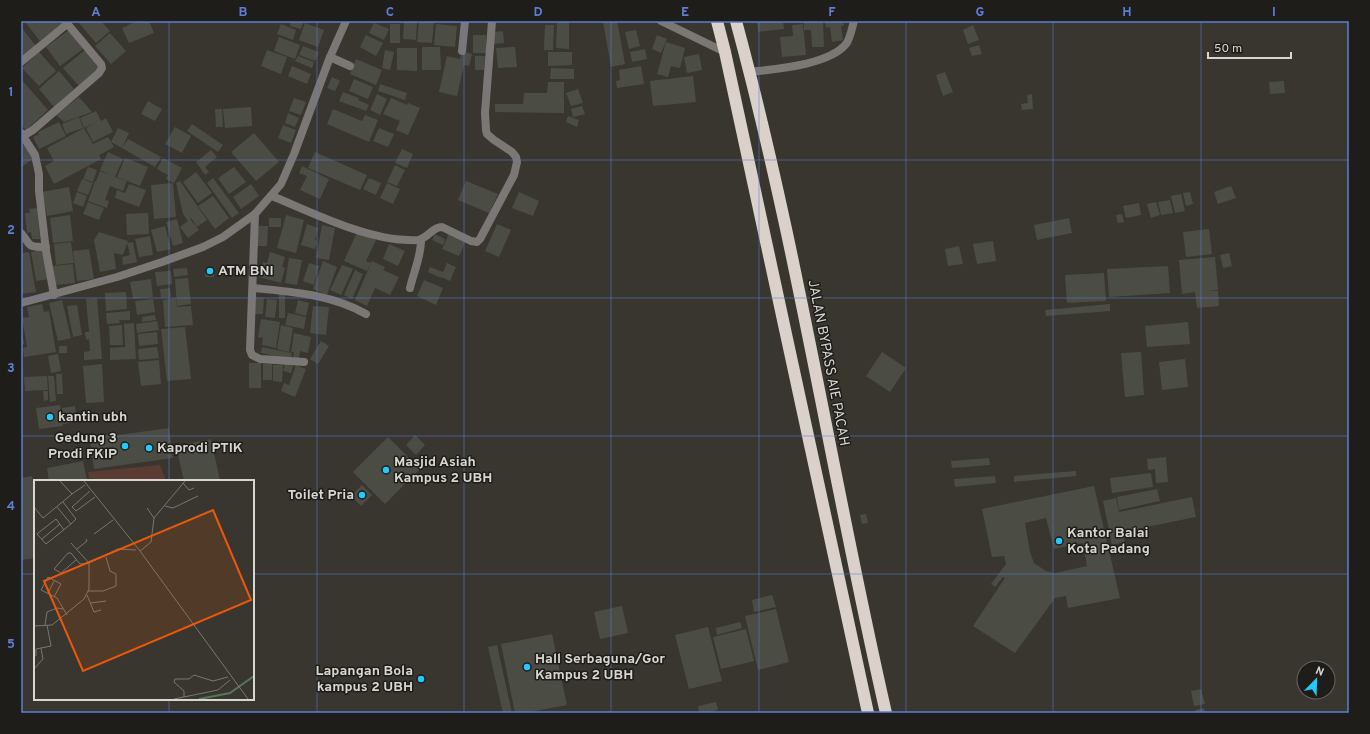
<svg xmlns="http://www.w3.org/2000/svg" width="1370" height="734" viewBox="0 0 1370 734" font-family="Overpass,sans-serif">
<rect width="100%" height="100%" fill="#38362e"/>
<!-- green -->
<polygon fill="#5b3c34" points="160,465 166,481 90,481 88,472"/>
<!-- building -->
<g fill="#4b4d44" fill-rule="evenodd">
<polygon points="28,21 60,21 62,23 40,41 26,23"/>
<polygon points="81,21 101,21 110,31 96,43 79,23"/>
<polygon points="137,21 149,21 154,33 129,43 122,28"/>
<polygon points="291,21 304,21 301,29 290,26"/>
<polygon points="404,21 417,21 416,40 403,39"/>
<polygon points="419,21 434,22 432,43 417,42"/>
<polygon points="557,21 569,21 569,49 556,48"/>
<polygon points="603,21 617,21 625,64 611,67"/>
<polygon points="757,21 783,21 784,29 758,32"/>
<polygon points="804,21 823,21 824,47 812,47 811,30 804,30"/>
<polygon points="825,21 843,21 844,26 841,26 843,40 832,42 830,27 826,28"/>
<polygon points="305,23 324,30 318,47 299,40"/>
<polygon points="374,23 389,29 384,40 369,33"/>
<polygon points="281,24 296,30 293,40 277,34"/>
<rect x="390" y="24" width="10" height="19"/>
<polygon points="436,24 457,26 455,47 434,45"/>
<polygon points="803,24 806,55 782,57 780,37 793,36 792,25"/>
<polygon points="545,25 554,25 553,50 544,50"/>
<polygon points="973,25 979,40 968,44 963,30"/>
<polygon points="21,27 36,46 21,58"/>
<polygon points="69,30 83,49 60,66 46,47"/>
<polygon points="636,30 640,46 629,49 625,32"/>
<polygon points="503,31 504,43 494,44 494,32"/>
<polygon points="110,33 126,51 111,64 95,46"/>
<polygon points="366,35 383,43 376,56 360,47"/>
<rect x="473" y="35" width="13" height="18"/>
<polygon points="657,35 667,39 661,53 652,49"/>
<polygon points="279,37 300,45 295,59 274,51"/>
<polygon points="666,42 685,48 680,68 671,66 668,77 657,74"/>
<polygon points="979,45 982,54 972,56 969,48"/>
<polygon points="303,46 319,52 315,61 299,55"/>
<polygon points="422,47 440,47 441,70 422,70"/>
<polygon points="515,47 517,67 498,68 496,48"/>
<polygon points="397,48 417,48 417,71 397,70"/>
<polygon points="645,49 647,59 632,62 630,52"/>
<polygon points="85,50 100,69 79,86 63,68"/>
<polygon points="267,50 287,57 281,74 261,66"/>
<polygon points="385,50 394,52 390,70 382,68"/>
<polygon points="462,51 472,54 469,66 464,65 457,96 439,92 447,56 460,59"/>
<polygon points="39,52 56,71 39,86 22,68"/>
<polygon points="548,52 572,52 572,65 548,66"/>
<polygon points="699,54 702,70 687,73 684,57"/>
<polygon points="298,56 314,62 312,68 295,61"/>
<polygon points="475,56 485,56 484,70 475,70"/>
<polygon points="356,59 382,70 376,85 350,74"/>
<polygon points="292,66 311,74 307,84 288,76"/>
<polygon points="641,66 644,84 617,88 616,81 620,80 619,70"/>
<polygon points="551,68 574,69 574,79 550,79"/>
<polygon points="59,71 74,89 54,107 39,89"/>
<polygon points="945,72 953,92 943,96 936,75"/>
<polygon points="693,76 696,102 653,106 650,81"/>
<polygon points="332,77 340,81 335,91 327,88"/>
<polygon points="21,79 48,110 26,130 21,125"/>
<polygon points="354,79 373,87 368,99 349,91"/>
<polygon points="1284,81 1285,93 1270,94 1269,82"/>
<polygon points="548,82 564,82 564,113 495,112 495,104 523,104 524,93 547,93"/>
<polygon points="380,84 407,93 405,100 378,91"/>
<polygon points="578,89 583,103 571,106 566,93"/>
<polygon points="343,92 359,98 358,100 369,105 366,111 339,101"/>
<polygon points="377,94 387,99 380,115 370,110"/>
<polygon points="1032,94 1033,109 1022,110 1021,104 1028,103 1027,95"/>
<polygon points="79,97 92,112 64,122 56,115"/>
<polygon points="294,98 306,102 301,115 289,111"/>
<polygon points="391,98 407,105 408,103 420,108 408,135 396,130 400,121 383,114"/>
<polygon points="148,101 162,109 155,121 141,114"/>
<polygon points="582,106 585,114 573,117 571,109"/>
<polygon points="251,107 252,126 225,128 223,109"/>
<polygon points="215,109 222,109 223,127 216,127"/>
<polygon points="333,109 362,121 365,115 378,120 369,142 327,124"/>
<polygon points="96,111 101,121 106,118 113,132 93,142 86,128 94,123 84,128 80,118"/>
<polygon points="288,113 299,118 295,127 285,123"/>
<polygon points="568,116 579,120 577,127 566,122"/>
<polygon points="79,117 83,128 66,134 62,124"/>
<polygon points="59,122 66,136 39,149 33,137 39,134 38,132"/>
<polygon points="192,124 223,145 218,152 187,131"/>
<polygon points="283,125 296,130 291,143 278,138"/>
<polygon points="175,127 191,136 182,153 165,144"/>
<polygon points="84,128 93,144 108,137 114,147 99,155 101,159 54,184 45,166 54,161 47,148"/>
<polygon points="118,128 129,133 122,148 111,142"/>
<polygon points="379,128 394,134 388,147 373,141"/>
<polygon points="254,133 279,162 256,181 231,152"/>
<polygon points="128,139 161,157 155,167 122,148"/>
<polygon points="21,142 34,158 23,166 21,164"/>
<polygon points="402,149 413,154 407,168 395,163"/>
<polygon points="211,150 217,157 205,167 209,172 205,175 196,162"/>
<polygon points="108,152 123,159 115,177 127,181 123,191 110,186 105,200 109,201 107,208 88,201 95,181 96,181 100,171 113,176 100,170"/>
<polygon points="315,152 367,175 360,190 308,168"/>
<polygon points="125,158 148,167 140,186 117,177"/>
<polygon points="163,158 182,168 174,183 166,179 168,175 157,169"/>
<polygon points="395,165 405,170 397,186 387,182"/>
<polygon points="302,166 329,179 320,199 300,190 307,176 299,173"/>
<polygon points="88,167 97,170 93,182 83,179"/>
<polygon points="234,167 246,182 229,194 218,178"/>
<polygon points="196,172 212,193 198,203 183,182"/>
<polygon points="213,178 239,213 232,218 207,183"/>
<polygon points="369,178 381,183 376,195 363,189"/>
<polygon points="82,179 93,183 88,195 77,191"/>
<polygon points="180,181 207,220 197,227 191,218 190,219 199,230 188,238 180,227 188,221 183,214 176,183"/>
<polygon points="466,181 498,194 489,213 458,200"/>
<polygon points="173,183 176,217 154,219 151,185"/>
<polygon points="387,183 400,189 393,204 380,198"/>
<polygon points="129,184 146,190 139,207 115,198 117,190 125,193"/>
<polygon points="251,184 259,196 241,209 233,197"/>
<polygon points="1231,186 1236,198 1218,204 1214,192"/>
<polygon points="69,187 73,211 47,216 42,192"/>
<polygon points="77,192 87,196 83,207 73,203"/>
<polygon points="519,192 539,201 533,216 512,208"/>
<polygon points="1190,192 1193,204 1186,206 1183,193"/>
<polygon points="1181,194 1185,211 1175,213 1171,196"/>
<polygon points="213,196 229,218 215,229 198,206"/>
<polygon points="1170,200 1173,213 1161,215 1158,202"/>
<polygon points="88,202 104,208 99,220 83,214"/>
<polygon points="1156,202 1160,215 1151,218 1147,204"/>
<polygon points="1139,203 1141,215 1126,218 1123,206"/>
<polygon points="37,208 40,239 32,239 31,232 27,233 25,213 30,213 29,209"/>
<polygon points="148,213 149,234 127,235 126,214"/>
<polygon points="1122,214 1124,222 1118,223 1116,215"/>
<polygon points="70,215 73,241 53,243 50,218"/>
<polygon points="286,215 304,220 296,253 277,248"/>
<rect x="269" y="218" width="12" height="9"/>
<polygon points="1069,218 1072,233 1037,240 1034,225"/>
<polygon points="177,219 183,243 173,246 166,222"/>
<polygon points="307,224 318,228 315,240 317,241 315,249 301,245"/>
<polygon points="497,224 511,230 499,257 485,251"/>
<polygon points="322,225 335,228 329,260 316,258"/>
<polygon points="165,226 171,249 157,252 151,230"/>
<polygon points="257,226 268,226 267,246 256,246"/>
<polygon points="1209,229 1212,254 1186,257 1183,232"/>
<polygon points="99,232 128,241 123,255 114,253 116,269 100,272 94,240"/>
<polygon points="357,232 376,240 366,261 371,263 367,271 344,261"/>
<polygon points="449,233 466,240 459,256 442,249"/>
<polygon points="435,234 445,239 443,245 432,240"/>
<polygon points="150,236 153,255 139,257 135,239"/>
<polygon points="993,241 996,261 977,264 973,244"/>
<polygon points="71,242 74,263 56,265 54,244"/>
<polygon points="133,242 137,262 123,265 122,257 130,255 127,243"/>
<polygon points="389,244 405,251 398,266 383,259"/>
<polygon points="959,246 963,264 948,266 945,249"/>
<polygon points="45,249 50,279 36,281 31,252"/>
<polygon points="89,249 94,279 77,281 73,251"/>
<polygon points="29,252 36,292 21,294 21,253"/>
<polygon points="270,252 285,257 282,267 285,268 281,283 259,277 263,262 267,263"/>
<polygon points="1229,253 1232,266 1223,268 1220,255"/>
<polygon points="1215,257 1218,290 1208,291 1218,291 1219,306 1197,308 1195,292 1182,294 1179,260"/>
<polygon points="289,258 302,260 297,285 285,283"/>
<polygon points="323,261 337,267 327,295 313,289"/>
<polygon points="372,261 385,267 383,270 399,277 390,295 375,288 367,306 355,300"/>
<polygon points="309,263 319,266 314,285 303,281"/>
<polygon points="447,263 456,267 450,281 441,277"/>
<polygon points="73,264 75,283 55,285 53,266"/>
<polygon points="342,265 353,269 341,295 330,290"/>
<polygon points="1168,266 1170,293 1140,295 1139,272 1140,295 1109,297 1107,269"/>
<polygon points="430,267 443,272 441,278 428,272"/>
<polygon points="187,268 188,275 174,277 173,269"/>
<polygon points="206,269 214,269 214,277 205,277"/>
<polygon points="355,270 363,274 352,299 344,295"/>
<polygon points="171,271 172,284 157,286 155,272"/>
<polygon points="1104,273 1106,301 1067,303 1065,275"/>
<polygon points="188,278 191,304 177,306 175,279"/>
<polygon points="151,279 153,297 133,299 130,282"/>
<polygon points="424,280 443,288 436,305 417,296"/>
<polygon points="170,288 171,297 161,298 160,289"/>
<polygon points="126,292 127,309 106,311 105,293"/>
<polygon points="279,293 285,294 285,318 279,318"/>
<polygon points="255,297 264,298 263,314 254,314"/>
<polygon points="97,298 102,359 84,360 84,352 90,351 89,339 86,340 85,332 89,332 86,299"/>
<polygon points="176,298 177,307 191,306 193,325 165,327 163,300"/>
<polygon points="153,299 155,312 137,315 135,301"/>
<polygon points="267,299 277,300 275,318 265,317"/>
<polygon points="62,300 71,338 58,341 49,303"/>
<polygon points="298,300 309,303 306,316 295,313"/>
<polygon points="42,304 44,312 49,311 56,352 24,357 23,348 27,347 22,318 29,317 27,307"/>
<polygon points="1110,304 1110,311 1046,316 1045,310"/>
<polygon points="77,305 82,335 73,337 67,306"/>
<polygon points="313,306 329,307 326,335 310,333"/>
<polygon points="130,311 130,320 119,320 120,323 107,324 106,313"/>
<polygon points="288,313 306,317 304,329 285,325"/>
<polygon points="155,315 156,320 142,322 142,317"/>
<polygon points="261,319 280,322 276,348 262,345 263,338 258,337"/>
<polygon points="157,321 159,330 137,333 136,324"/>
<polygon points="1188,322 1190,344 1147,347 1145,326"/>
<polygon points="134,323 136,359 110,360 110,348 125,347 124,324"/>
<polygon points="122,325 123,345 110,345 109,326"/>
<polygon points="281,325 293,328 289,352 277,349"/>
<polygon points="21,326 24,344 21,344"/>
<polygon points="185,327 191,379 167,381 161,329"/>
<polygon points="157,332 158,344 139,346 138,334"/>
<polygon points="294,333 311,337 308,353 300,351 299,360 293,359 294,352 291,352"/>
<polygon points="321,341 329,346 318,364 310,359"/>
<rect x="59" y="346" width="8" height="7"/>
<polygon points="157,347 159,358 139,360 138,349"/>
<polygon points="262,347 292,353 291,360 261,353"/>
<polygon points="882,352 906,368 890,392 866,376"/>
<polygon points="1141,352 1144,395 1125,397 1121,353"/>
<polygon points="58,354 61,371 51,373 48,356"/>
<polygon points="1185,359 1188,387 1162,390 1159,362"/>
<polygon points="159,360 161,384 141,386 138,362"/>
<rect x="249" y="363" width="12" height="25"/>
<polygon points="102,364 104,402 86,403 83,366"/>
<rect x="263" y="364" width="9" height="16"/>
<polygon points="285,364 293,366 291,373 283,371"/>
<polygon points="273,365 283,365 282,382 273,381"/>
<polygon points="296,365 306,369 295,397 281,391 284,383 289,385"/>
<rect x="21" y="366" width="2" height="29"/>
<polygon points="56,374 62,374 63,394 57,394"/>
<polygon points="47,376 48,390 25,391 24,377"/>
<polygon points="48,376 54,376 56,401 50,402"/>
<polygon points="43,391 48,391 48,400 44,401"/>
<polygon points="60,405 63,426 39,429 36,408"/>
<polygon points="75,406 77,422 63,424 62,408"/>
<polygon points="169,428 173,458 94,469 90,439"/>
<polygon points="415,435 425,445 416,455 406,445"/>
<polygon points="388,437 420,469 385,504 353,472"/>
<polygon points="211,439 220,481 184,481 176,446"/>
<polygon points="1166,457 1168,482 1156,483 1155,469 1148,470 1147,459"/>
<polygon points="989,458 990,465 952,468 951,461"/>
<polygon points="83,461 87,481 49,481 47,468"/>
<polygon points="1076,471 1076,476 1014,482 1014,476"/>
<polygon points="1151,473 1153,487 1112,493 1110,478"/>
<polygon points="32,476 35,494 35,558 21,560 21,478"/>
<polygon points="995,476 996,483 955,487 954,479"/>
<polygon points="362,485 372,495 361,506 351,496"/>
<path d="M1094 486 1120 598 1068 608 1066 596 1055 598 1015 653 973 626 1005 578 1003 577 995 587 991 584 1006 564 1004 556 992 557 982 509ZM1046 518 1054 549 1083 543 1087 566 1055 573 1046 571 1034 563 1030 552 1025 523Z"/>
<polygon points="1157,489 1160,501 1119,510 1117,497"/>
<polygon points="1192,497 1196,517 1122,532 1125,542 1112,545 1103,501 1116,498 1119,512"/>
<polygon points="866,514 868,523 862,524 860,515"/>
<polygon points="772,595 776,607 754,612 752,600"/>
<polygon points="622,606 628,633 600,639 594,612"/>
<polygon points="776,609 789,662 758,670 745,616"/>
<polygon points="740,622 742,628 717,635 716,628"/>
<polygon points="708,627 722,681 689,689 675,635"/>
<polygon points="746,629 754,661 721,669 713,637"/>
<polygon points="552,634 567,705 525,713 515,713 501,644"/>
<polygon points="497,645 512,713 503,713 488,647"/>
<polygon points="1201,689 1205,704 1194,706 1191,691"/>
<polygon points="716,702 718,710 706,713 699,713 698,706"/>
<polygon points="1204,708 1205,713 1196,713 1195,710"/>
</g>
<g fill="none" stroke-linecap="round" stroke-linejoin="round">
<!-- street -->
<g stroke="#7b7774" stroke-width="8">
<polyline points="661,21 725,52"/>
<polyline points="462,51 465,21"/>
<polyline points="330,57 350,66"/>
<polyline points="21,62 67,24"/>
<path d="M750 72C775 69 829 65 846 44 850 39 852 28 854 21"/>
<polyline points="21,133 35,155 39,174 39,191 46,251 54,295"/>
<polyline points="23,136 33,130 99,73 102,68 101,64 65,21"/>
<path d="M272 196C311 212 367 240 409 240 413 240 418 241 421 239 429 236 433 227 442 227L471 241 477 242 480 239 514 175 517 162 516 157 512 152 494 140 487 134 486 130 485 113 492 21"/>
<polyline points="255,214 250,350 252,355 260,359 304,362"/>
<path d="M21 233C32 246 26 247 46 247"/>
<path d="M253 288C292 292 331 294 366 314"/>
<path d="M410 288C414 271 421 257 421 240"/>
<polyline points="21,303 117,277 162,262 203,247 223,237 255,214 281,184 294,154 330,57 346,21"/>
</g>
<!-- highway -->
<g stroke="#dad1ca" stroke-width="12">
<polyline points="717,21 725,52 868,713"/>
<path d="M736 21C798 249 833 483 886 713"/>
</g>
</g>
<!-- grid -->
<path fill="none" stroke="#5e7ed6" stroke-width="1" stroke-opacity="0.55" d="M169 21V481M317 21V713M464 21V713M611 21V713M759 21V713M906 21V713M1053 21V713M1201 21V713M21 160H1349M21 298H1349M21 436H1349M21 574H35M253 574H1349M169 699V713"/>
<!-- markers -->
<g fill="#23c9fe" stroke="#1f1d1a" stroke-width="1.5">
<circle cx="210" cy="271" r="4"/>
<circle cx="50" cy="417" r="4"/>
<circle cx="125" cy="446" r="4"/>
<circle cx="149" cy="448" r="4"/>
<circle cx="386" cy="470" r="4"/>
<circle cx="362" cy="495" r="4"/>
<circle cx="1059" cy="541" r="4"/>
<circle cx="527" cy="667" r="4"/>
<circle cx="421" cy="679" r="4"/>
</g>
<g text-anchor="middle" dominant-baseline="central" stroke-width="3" stroke-linejoin="round" paint-order="stroke">
<!-- poi labels -->
<g font-size="14" font-weight="bold" fill="#d8d6d1" stroke="#1f1d1a" text-anchor="start">
<text x="218" y="271">ATM BNI</text>
<text x="58" y="417">kantin ubh</text>
<text x="117" y="438" text-anchor="end">Gedung 3<tspan x="117" dy="16">Prodi FKIP</tspan></text>
<text x="157" y="448">Kaprodi PTIK</text>
<text x="394" y="462">Masjid Asiah<tspan x="394" dy="16">Kampus 2 UBH</tspan></text>
<text x="354" y="495" text-anchor="end">Toilet Pria</text>
<text x="1067" y="533">Kantor Balai<tspan x="1067" dy="16">Kota Padang</tspan></text>
<text x="535" y="659">Hall Serbaguna/Gor<tspan x="535" dy="16">Kampus 2 UBH</tspan></text>
<text x="413" y="671" text-anchor="end">Lapangan Bola<tspan x="413" dy="16">kampus 2 UBH</tspan></text>
</g>
<!-- street labels -->
<g font-size="14" fill="#d8d6d1" stroke="#1f1d1a">
<text transform="translate(828 363) rotate(79)">JALAN BYPASS AIE PACAH</text>
</g>
</g>
<!-- overview -->
<g transform="translate(34 480)">
<rect width="220" height="220" fill="#38362e"/>
<path fill="none" stroke="#5a745a" stroke-width="2" d="M165 219 196 213 220 196"/>
<path fill="none" stroke="#78766f" stroke-width="1" d="M50 1 106 71 214 219M149 3 155 10 160 8M56 11 38 27 42 31 61 17M38 14 51 5M29 22 42 39 37 44M131 26 139 28 164 16M0 27 9 38 38 14 26 1M23 27 37 44 12 64 3 54 22 39 30 50M113 28 120 38M60 54 79 40M8 59 26 44M37 63 55 83M43 69 53 61 52 59M106 71 117 62 120 38 151 1M42 80 27 93 20 89 34 73H37L46 84 55 83M54 111H69L82 106V94L76 91 72 77M14 113 20 101M53 115 60 132 67 130M20 117 27 104 14 97 7 110 23 118 33 135M57 123 72 121M11 145 13 132 23 128 29 129M0 146 18 145 50 119 55 109V83L84 69 102 70M2 176V169L7 168M0 189 9 179 7 168 17 166 13 145M150 217V211L140 202 141 199H155L160 195 179 201 194 197M140 219 184 210 196 200"/>
<path fill="#e8590c" fill-opacity="0.15" stroke="#e8590c" stroke-width="2" d="M179 30 217 120 49 191 10 101Z"/>
<rect width="220" height="220" fill="none" stroke="#d8d6d1" stroke-width="2"/>
</g>
<!-- border -->
<rect width="1370" height="734" fill="none" stroke="#1f1d1a" stroke-width="44"/>
<!-- north arrow -->
<g transform="translate(1316 680) rotate(23)"><circle r="19" fill="#1f1d1a" stroke="#696763"/>
<path d="M0-3L7 15L0 10L-7 15Z" fill="#23c9fe"/>
<text y="-6" font-size="11" font-weight="bold" text-anchor="middle" fill="#d8d6d1">N</text>
</g>
<!-- scale -->
<path d="M1208 52v6h83v-6" fill="none" stroke="#d8d6d1" stroke-width="2"/>
<text x="1214" y="52" font-size="12" fill="#d8d6d1" stroke="#1f1d1a" stroke-width="3" paint-order="stroke">50 m</text>
<rect x="22" y="22" width="1326" height="690" fill="none" stroke="#5e7ed6" stroke-width="1.5"/>
<g font-size="13" text-anchor="middle" font-weight="bold" fill="#5e7ed6">
<text x="96" y="16">A</text>
<text x="243" y="16">B</text>
<text x="390" y="16">C</text>
<text x="538" y="16">D</text>
<text x="685" y="16">E</text>
<text x="832" y="16">F</text>
<text x="980" y="16">G</text>
<text x="1127" y="16">H</text>
<text x="1274" y="16">I</text>
<text x="11" y="96">1</text>
<text x="11" y="234">2</text>
<text x="11" y="372">3</text>
<text x="11" y="510">4</text>
<text x="11" y="648">5</text>
</g>
</svg>
